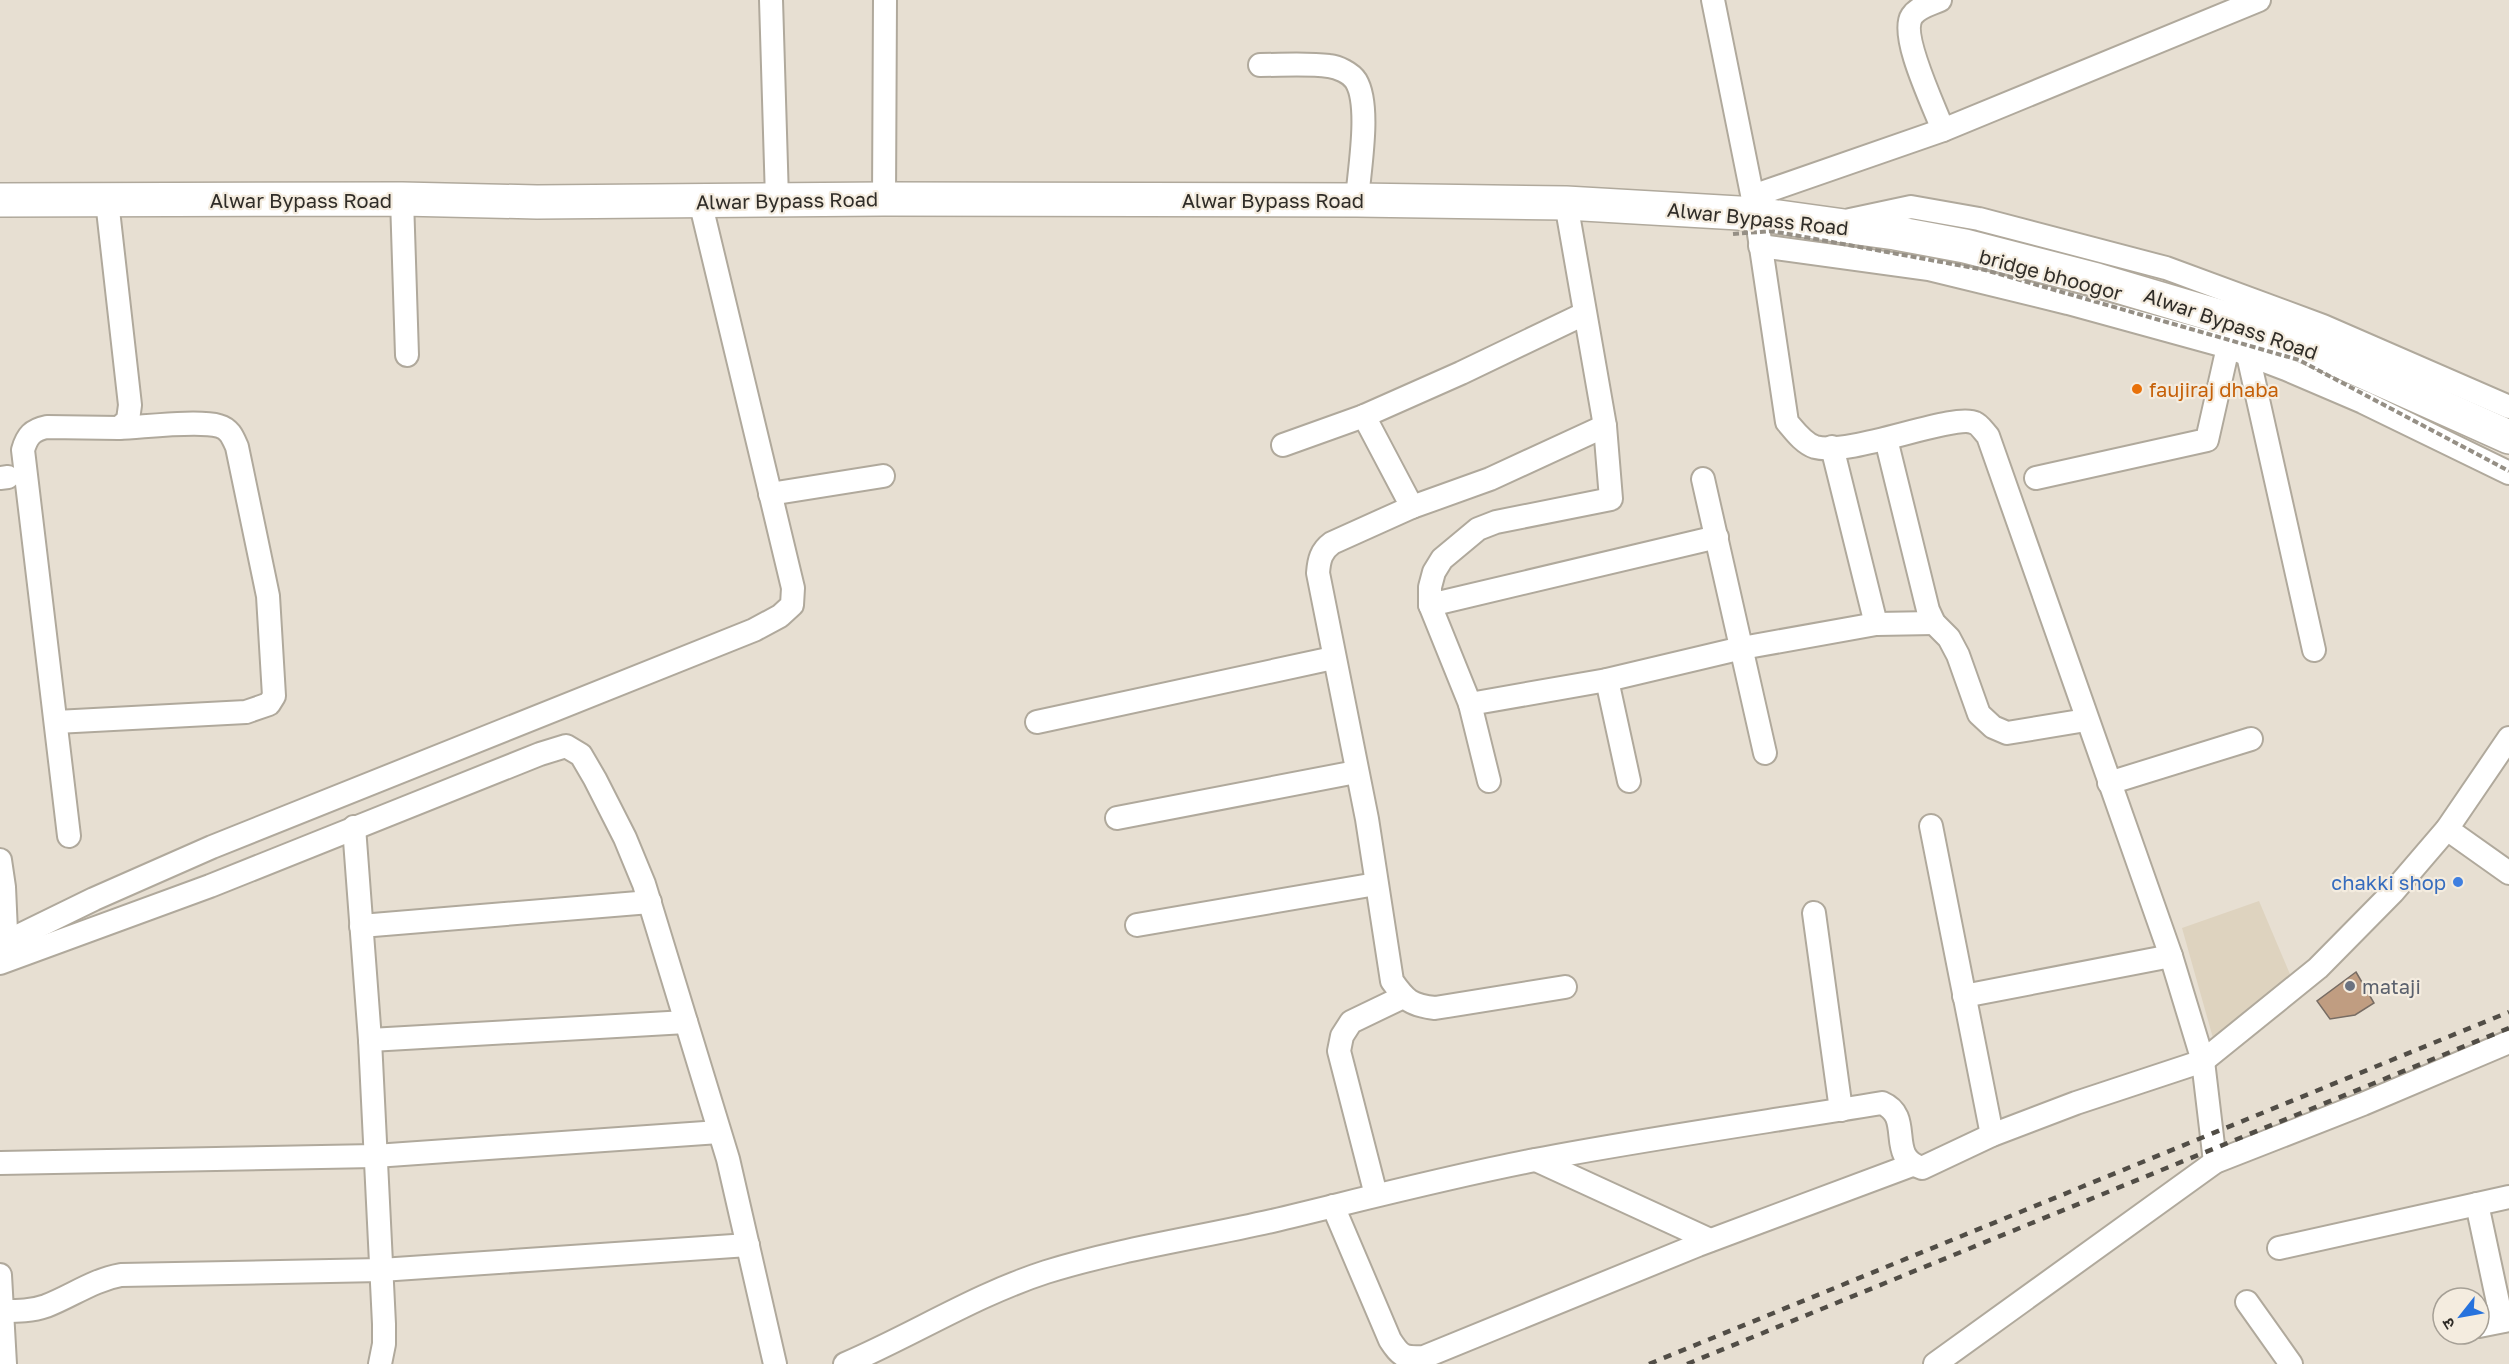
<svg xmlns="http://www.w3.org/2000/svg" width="2509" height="1364" viewBox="0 0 2509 1364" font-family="'Golos Text','Noto Sans Devanagari',sans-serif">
<rect width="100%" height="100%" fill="#e7dfd2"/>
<!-- built -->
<polygon fill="#ded3bf" points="2259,901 2292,979 2213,1038 2182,928"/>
<!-- building -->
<polygon fill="#c09d81" stroke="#776c63" stroke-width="1.5" points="2356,972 2374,1003 2355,1015 2330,1019 2317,1001"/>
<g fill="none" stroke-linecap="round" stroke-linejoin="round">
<!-- minor casing -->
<g stroke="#b0a99c" stroke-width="26">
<g id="minor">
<polyline points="771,0 777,199"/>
<path d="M1713 0 1756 214 1787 422C1794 430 1803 443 1815 447 1850 457 1955 412 1975 423 1980 425 1984 432 1988 436L2171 956 2203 1061 2215 1162"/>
<path d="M1940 0C1931 4 1918 7 1912 16 1899 35 1935 108 1943 130"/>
<path d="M1260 65C1282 65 1307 63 1329 66 1338 67 1351 73 1356 81 1371 106 1359 171 1357 200"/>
<polyline points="1753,196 1943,130 2259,0"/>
<polyline points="402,199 407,355"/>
<polyline points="884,199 885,0"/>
<polyline points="1850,220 1911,207 1979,219 2166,268 2323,326 2509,407"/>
<polyline points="1760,246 1929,269 2068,303 2228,347 2286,369 2363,402 2509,473"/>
<polyline points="2248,355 2314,650"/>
<path d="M1364 416 1412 507 1332 543C1321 551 1319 560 1318 573L1367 819 1392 981C1406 1001 1411 1005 1435 1008L1565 987"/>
<polyline points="1886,439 1928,610 1934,623 1949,638 1958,655 1979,714 1993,727 2007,733 2086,720"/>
<polyline points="1283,445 1364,416 1461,373 1584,314"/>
<polyline points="1832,447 1876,624"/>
<polyline points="0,478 8,477"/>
<polyline points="2036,478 2207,440 2228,347"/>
<polyline points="1703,479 1765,753"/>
<polyline points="770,494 883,476"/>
<polyline points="1412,507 1490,479 1605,426"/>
<polyline points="1430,605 1717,537"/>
<polyline points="1607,680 1629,781"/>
<polyline points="1470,704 1607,680 1742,648 1876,624 1934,623"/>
<path d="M56 722 246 712 269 704 274 696 268 596 237 447C233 438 230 429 219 426 198 420 144 427 119 428"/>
<polyline points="1037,722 1333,658"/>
<polyline points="1489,781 1470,704 1430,605 1430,587 1434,572 1442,559 1478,529 1496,522 1611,499 1605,426 1566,203"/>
<polyline points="2109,783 2251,739"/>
<polyline points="1117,818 1356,772"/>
<polyline points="1931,826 1992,1135"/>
<polyline points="354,827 370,1040 384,1324 384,1344 380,1364"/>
<polyline points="2447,829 2509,873"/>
<path d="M69 836 23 450C27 436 32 430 47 427L119 428 128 420 130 405 107 201"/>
<polyline points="0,860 4,887 7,954"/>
<polyline points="1814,913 1841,1110"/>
<polyline points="1137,925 1376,884"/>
<polyline points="361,926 650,902"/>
<polyline points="6,942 94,899 212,847 754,630 780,616 792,605 793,588 700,201"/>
<polyline points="0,963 210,886 540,754 566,746 581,755 595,779 625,838 644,884 728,1159 775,1364"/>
<polyline points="1964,996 2171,956"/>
<polyline points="370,1040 686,1022"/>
<polyline points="1536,1160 1710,1240"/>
<polyline points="0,1163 375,1156 719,1132"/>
<polyline points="1376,1195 1339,1051 1342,1036 1351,1022 1403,997"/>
<polyline points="2477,1204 2502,1321"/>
<path d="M1333 1206 1390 1340C1401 1357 1404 1358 1424 1357L1698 1245 1912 1165"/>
<polyline points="2279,1248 2509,1197"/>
<polyline points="0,1275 5,1364"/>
<polyline points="2247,1302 2291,1364"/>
<path d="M3 1311C18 1311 32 1311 46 1306 72 1296 93 1280 121 1275L381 1270 748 1245"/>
<polyline points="2479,1326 2509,1320"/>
<path d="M845 1364C913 1335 975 1295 1046 1272 1120 1249 1197 1238 1272 1221 1360 1200 1447 1177 1535 1160 1650 1138 1766 1122 1882 1103 1915 1117 1885 1157 1922 1168L1992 1135 2076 1103 2203 1061 2318 968 2393 892 2447 829 2509 738"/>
<polyline points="1935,1364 2215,1162 2363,1104 2509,1042"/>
</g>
</g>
<!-- highway casing -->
<g stroke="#b0a99c" stroke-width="36">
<polyline id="highway" points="0,200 402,199 537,202 884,199 1357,200 1566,203 1756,214 1895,233 1965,246 2097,280 2232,320 2326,355 2509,437"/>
</g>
<!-- minor -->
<use href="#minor" stroke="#fff" stroke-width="22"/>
<!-- highway -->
<use href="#highway" stroke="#fff" stroke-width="33"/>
<!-- rail -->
<g stroke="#514d46" stroke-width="4.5" stroke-dasharray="8 8" stroke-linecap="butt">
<polyline points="1649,1364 2509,1012"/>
<polyline points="1687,1364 2509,1028"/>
</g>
<!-- path-bridge -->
<polyline stroke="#958f85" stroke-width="4" stroke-dasharray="6 3" stroke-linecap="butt" points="1733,234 1772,231 1985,270 2299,360 2509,471"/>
</g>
<!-- markers -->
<circle fill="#e8710a" stroke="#f4ecdf" stroke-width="2" cx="2137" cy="389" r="6"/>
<circle fill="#3f7fe0" stroke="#f4ecdf" stroke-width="2" cx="2458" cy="882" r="6"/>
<circle fill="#6b7280" stroke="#f4ecdf" stroke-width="2" cx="2350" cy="986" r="6"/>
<g text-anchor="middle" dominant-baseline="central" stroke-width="4.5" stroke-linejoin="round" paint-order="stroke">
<!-- street labels -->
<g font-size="20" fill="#302d28" stroke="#f4ecdf">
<text x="301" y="200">Alwar Bypass Road</text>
<text transform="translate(787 200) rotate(-1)">Alwar Bypass Road</text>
<text x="1273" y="200">Alwar Bypass Road</text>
<text transform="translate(1758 218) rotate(6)">Alwar Bypass Road</text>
<text transform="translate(2051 274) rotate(15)">bridge bhoogor</text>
<text transform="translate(2231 323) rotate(19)">Alwar Bypass Road</text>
</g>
<!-- food labels -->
<g font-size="20" fill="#c56008" stroke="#f4ecdf" text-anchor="start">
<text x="2149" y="389">faujiraj dhaba</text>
</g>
<!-- shop labels -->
<g font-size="20" fill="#366cbe" stroke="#f4ecdf" text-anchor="end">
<text x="2446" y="882">chakki shop</text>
</g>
<!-- worship labels -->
<g font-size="20" fill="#5b616d" stroke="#f4ecdf" text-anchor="start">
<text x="2362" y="986">mataji</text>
</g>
</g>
<!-- north arrow -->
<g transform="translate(2461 1316) rotate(239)"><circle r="28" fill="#f4ecdf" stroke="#a6a096" stroke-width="1.5"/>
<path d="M0-4.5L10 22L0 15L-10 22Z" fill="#2672dd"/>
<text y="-9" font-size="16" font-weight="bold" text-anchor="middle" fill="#302d28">उ</text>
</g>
</svg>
